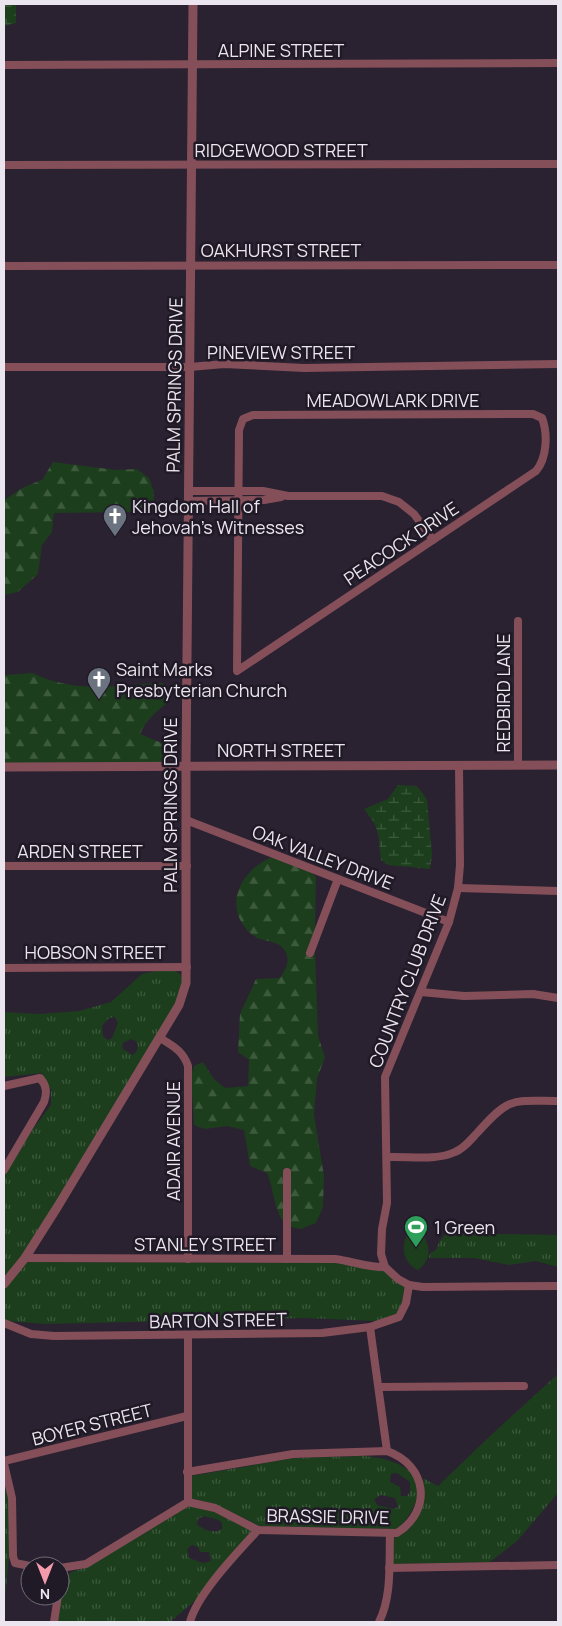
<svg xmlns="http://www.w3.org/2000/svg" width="562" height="1626" viewBox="0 0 562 1626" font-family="Manrope,sans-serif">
<defs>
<pattern id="grass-tufts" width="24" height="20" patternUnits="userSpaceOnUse" patternTransform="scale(1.25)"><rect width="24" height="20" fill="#1c3e1c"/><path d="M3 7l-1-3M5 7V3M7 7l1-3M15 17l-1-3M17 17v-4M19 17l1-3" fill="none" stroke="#3d5a3d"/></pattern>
<pattern id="forest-firs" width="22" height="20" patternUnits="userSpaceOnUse" patternTransform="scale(1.25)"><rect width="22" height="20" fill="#1c3e1c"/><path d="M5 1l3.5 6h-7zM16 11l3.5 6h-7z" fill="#3d5a3d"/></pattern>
<pattern id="wetland-marsh" width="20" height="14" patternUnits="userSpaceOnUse" patternTransform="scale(1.25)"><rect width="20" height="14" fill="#1c3e1c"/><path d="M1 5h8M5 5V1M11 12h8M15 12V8" fill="none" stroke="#3d5a3d"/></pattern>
</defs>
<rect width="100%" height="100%" fill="#2a2230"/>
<!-- grass -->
<g fill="url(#grass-tufts)" fill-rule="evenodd">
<path d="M156 971H176L183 977 176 1003 55 1204 23 1254 4 1278V1177L31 1132 51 1105V1090L42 1073 4 1077V1012L39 1014 79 1011 111 1002 142 974ZM115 1017 118 1023 112 1038 108 1040 103 1036 102 1026 109 1018ZM131 1039 136 1041C140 1046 137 1053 132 1055L122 1048 123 1043Z"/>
<polygon points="446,1233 558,1235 558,1267 536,1261 509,1265 474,1258 429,1258 430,1253 436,1250 439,1242"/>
<polygon points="26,1262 335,1263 384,1271 405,1287 402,1302 397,1314 377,1321 304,1318 46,1324 7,1321 4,1319 4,1290"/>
<path d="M558 1374V1493L517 1541 490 1562 392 1564 393 1538C418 1532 428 1497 423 1478L438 1486 490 1436Z"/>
<path d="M362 1456C391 1457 433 1471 413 1508 408 1517 404 1524 396 1529L260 1526 217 1505 191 1498V1476L294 1458ZM397 1473 410 1482V1492L407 1496H401L400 1487 390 1482 391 1474ZM381 1495 395 1498 398 1507 393 1509 377 1505 374 1499Z"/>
<path d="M4 1475C15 1507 8 1571 4 1606Z"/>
<path d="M189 1506 214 1512 253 1531 198 1598 170 1622H57L62 1586 71 1572 88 1567ZM204 1516 219 1520 222 1523V1529C216 1534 202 1530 197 1524L198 1519ZM192 1545 198 1547 200 1552H209L211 1561 203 1563 189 1558 187 1549Z"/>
</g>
<!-- forest -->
<g fill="url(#forest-firs)">
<polygon points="53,462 116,470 137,469 149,478 154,492 153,509 134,512 54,513 52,532 42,545 38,574 18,592 4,595 4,500 24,487 42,480"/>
<path d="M33 673C74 694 118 685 162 683L170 688 167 703C156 712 146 720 140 734L164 744 167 762 4 763V675Z"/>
<path d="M272 857 312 873 316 877 315 930 306 955 312 958 315 950 318 1036 325 1057 317 1079 314 1115 324 1176 323 1207 316 1223 301 1229 291 1227 290 1168 284 1169V1222C275 1214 273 1186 267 1173L250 1166 244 1130 227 1126 205 1129 194 1125 191 1075 194 1066 203 1062 214 1079 225 1088 248 1086 249 1060 238 1052 240 1014 256 979 280 978C285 971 290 962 286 953 282 942 270 942 260 939 242 932 232 910 238 892 243 876 257 863 272 857Z"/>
</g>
<!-- wetland -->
<g fill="url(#wetland-marsh)">
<polygon points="4,4 16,4 16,23 4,26"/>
<path d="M398 785 417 786 427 799 432 855 430 869 388 865 381 860C378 835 381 830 364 809L388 799Z"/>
</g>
<!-- pitch -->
<path fill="#1c3e1c" d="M411 1229 421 1232C431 1246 432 1260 418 1270 401 1263 400 1241 411 1229Z"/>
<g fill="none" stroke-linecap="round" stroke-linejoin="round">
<!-- minor -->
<g stroke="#854f5a" stroke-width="8">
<polyline points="4,65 558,63"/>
<polyline points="4,165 558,164"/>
<polyline points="4,266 558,265"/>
<polyline points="4,367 190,367 224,364 304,368 558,364"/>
<path d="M533 414 542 418C548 434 547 458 536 471L237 671 239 430 243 419 253 415Z"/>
<polyline points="189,491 263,491 288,496 382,496 399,502 414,514 433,540"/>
<polyline points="189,501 264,500 281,497"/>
<polyline points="518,765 518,621"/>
<polyline points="459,766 460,865 458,888 449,922 385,1077 387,1203 382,1229 381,1254 385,1267 398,1279 409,1285 423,1287 558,1286"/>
<polyline points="186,820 449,922"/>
<polyline points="4,866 187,866"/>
<polyline points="458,888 558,891"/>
<polyline points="310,953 338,879"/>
<polyline points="4,968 187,967"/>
<polyline points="421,992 464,996 533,994 558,998"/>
<path d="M160 1038C173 1046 183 1051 188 1066V1259"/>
<path d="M4 1086 40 1078C47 1086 47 1093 44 1102L4 1170"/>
<path d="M387 1157C408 1156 436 1161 455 1152 465 1148 471 1139 478 1132 510 1096 512 1101 558 1101"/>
<path d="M25 1258 335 1259C352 1261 369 1268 385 1267"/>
<polyline points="287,1259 287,1172"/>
<polyline points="4,1323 31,1334 54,1336 322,1333 370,1327 399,1317 406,1303 409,1285"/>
<polyline points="370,1327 387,1451"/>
<polyline points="188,1335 188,1502"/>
<polyline points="379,1387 524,1386"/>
<polyline points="4,1461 187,1416"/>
<polyline points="4,1464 12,1498 13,1556 15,1563 30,1566"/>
<path d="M60 1568 86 1564 188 1502 215 1508 258 1530 397 1533C433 1510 427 1465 387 1451L293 1454 187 1472"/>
<polyline points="389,1568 558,1565"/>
<polyline points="60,1579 61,1568"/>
<polyline points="54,1622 58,1596"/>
<path d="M190 1622C197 1594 238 1552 258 1530"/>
<path d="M379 1622C392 1596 389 1564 390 1534"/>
</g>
<!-- tertiary -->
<g stroke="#854f5a" stroke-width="9">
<polyline points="4,767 558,765"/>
<polyline points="4,1284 25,1258 58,1206 179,1005 186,983 186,766 193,4"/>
</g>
</g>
<!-- icons -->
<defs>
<g id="church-pin" transform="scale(1.25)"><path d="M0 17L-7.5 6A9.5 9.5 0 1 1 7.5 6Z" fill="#6b7280" stroke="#201926"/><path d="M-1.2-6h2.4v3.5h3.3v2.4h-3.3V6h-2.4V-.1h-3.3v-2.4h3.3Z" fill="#fff"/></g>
<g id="stadium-pin" transform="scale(1.25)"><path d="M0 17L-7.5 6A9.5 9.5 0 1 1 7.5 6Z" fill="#2e9e5b" stroke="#201926"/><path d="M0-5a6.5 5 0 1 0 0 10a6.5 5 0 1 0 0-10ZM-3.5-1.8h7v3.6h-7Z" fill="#fff"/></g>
</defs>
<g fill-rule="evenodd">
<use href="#church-pin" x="115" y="516"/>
<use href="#church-pin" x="99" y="679"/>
<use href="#stadium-pin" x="416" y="1227"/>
</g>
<g text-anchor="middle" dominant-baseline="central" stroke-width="5" stroke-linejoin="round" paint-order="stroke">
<!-- street labels -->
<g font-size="18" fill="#eae5ee" stroke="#201926">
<text x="281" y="50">ALPINE STREET</text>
<text x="281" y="150">RIDGEWOOD STREET</text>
<text x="281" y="250">OAKHURST STREET</text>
<text x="281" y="352">PINEVIEW STREET</text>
<text transform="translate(174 385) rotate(-89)">PALM SPRINGS DRIVE</text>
<text x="393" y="400">MEADOWLARK DRIVE</text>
<text transform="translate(401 543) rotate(-34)">PEACOCK DRIVE</text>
<text transform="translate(503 693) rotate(-90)">REDBIRD LANE</text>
<text x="281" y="750">NORTH STREET</text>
<text transform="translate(170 805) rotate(-90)">PALM SPRINGS DRIVE</text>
<text x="80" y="851">ARDEN STREET</text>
<text transform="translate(323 857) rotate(21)">OAK VALLEY DRIVE</text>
<text x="95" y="952">HOBSON STREET</text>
<text transform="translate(407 981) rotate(-69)">COUNTRY CLUB DRIVE</text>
<text transform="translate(173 1141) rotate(-90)">ADAIR AVENUE</text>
<text x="205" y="1244">STANLEY STREET</text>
<text transform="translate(218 1320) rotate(-1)">BARTON STREET</text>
<text transform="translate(92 1424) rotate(-14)">BOYER STREET</text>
<text transform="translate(328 1516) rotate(1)">BRASSIE DRIVE</text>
</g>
<!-- poi labels -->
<g font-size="18" fill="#eae5ee" stroke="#201926" text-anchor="start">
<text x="132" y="506">Kingdom Hall of<tspan x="132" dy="21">Jehovah's Witnesses</tspan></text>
<text x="116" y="669">Saint Marks<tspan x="116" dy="21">Presbyterian Church</tspan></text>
<text x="434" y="1227">1 Green</text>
</g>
</g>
<!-- border -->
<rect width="562" height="1626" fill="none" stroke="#eae5ee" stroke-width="10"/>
<!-- north arrow -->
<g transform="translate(45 1581) rotate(180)"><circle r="24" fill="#201926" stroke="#716b76"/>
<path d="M0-4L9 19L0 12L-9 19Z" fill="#f39aac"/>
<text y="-8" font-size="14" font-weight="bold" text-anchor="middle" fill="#eae5ee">N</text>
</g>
</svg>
